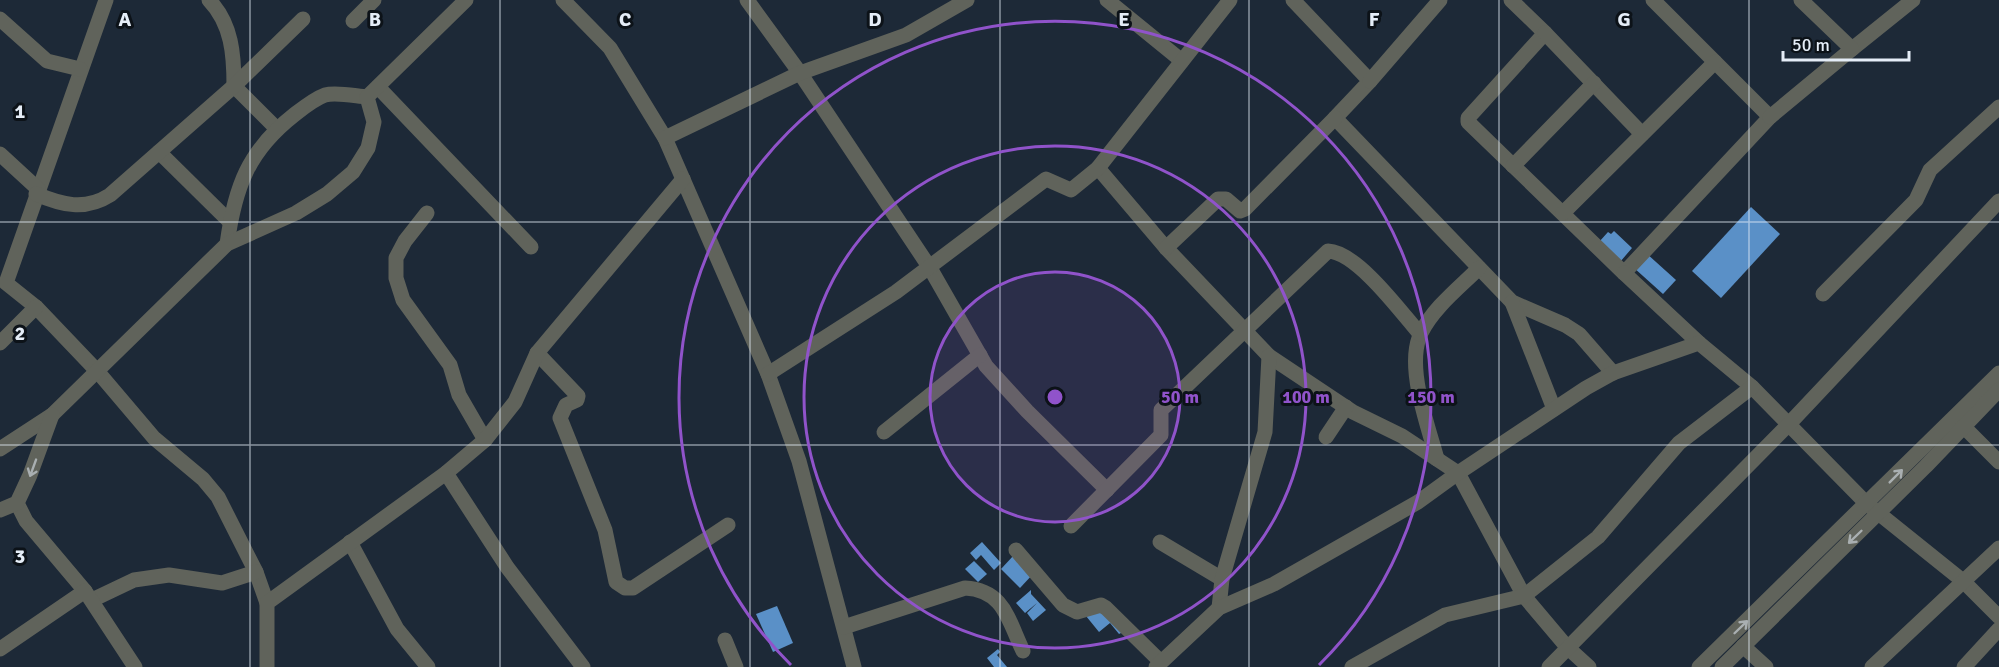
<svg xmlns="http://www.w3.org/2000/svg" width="1999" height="667" viewBox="0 0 1999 667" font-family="Signika,sans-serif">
<rect width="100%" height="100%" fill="#1d2937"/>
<!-- building -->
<g fill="#5a90c7">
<polygon points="1751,207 1780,234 1721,298 1692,271"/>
<polygon points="1614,231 1632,248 1620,262 1599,242 1608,232 1611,234"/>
<polygon points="1646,253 1676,280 1663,294 1633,267"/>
<polygon points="982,542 1001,563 994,570 981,555 976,560 970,553"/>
<polygon points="1014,555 1033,574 1020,588 1001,569"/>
<polygon points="974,561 987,574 978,582 965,569"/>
<polygon points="1031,590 1031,594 1046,610 1033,621 1027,613 1037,603 1025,613 1016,603"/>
<polygon points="777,606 793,643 773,652 756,614"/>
<polygon points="1102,607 1123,632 1119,634 1110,623 1099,632 1086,616"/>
<polygon points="998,649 1000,652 997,655 1007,667 994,667 987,658"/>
</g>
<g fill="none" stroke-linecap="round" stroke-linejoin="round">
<!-- minor -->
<g stroke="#60635b" stroke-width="15">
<polyline points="106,0 6,283 36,307 98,372 154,438 203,479 218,497 256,572 267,603"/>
<path d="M209 0C232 24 234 55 234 86L277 129"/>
<polyline points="563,0 610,48 665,138 768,374 799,461 854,667"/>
<polyline points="747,0 800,73 930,268 986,366 1027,411 1107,490"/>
<polyline points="1107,0 1182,61"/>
<polyline points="1293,0 1370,81 1335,118 1512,302 1565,325 1579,334 1613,373"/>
<polyline points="1511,0 1545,33 1468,118 1468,122 1624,273 1770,117 1653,0"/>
<polyline points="0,19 47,61 80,69"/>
<polyline points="353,21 374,0"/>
<polyline points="1545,33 1642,134"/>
<polyline points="1852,49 1913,0"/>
<polyline points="1370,81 1440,0"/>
<polyline points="378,87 531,247"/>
<polyline points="1770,117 1852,49 1801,0"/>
<polyline points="665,138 800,73 906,35 967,0"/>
<polyline points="159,152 230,222"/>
<polyline points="0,154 38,189"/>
<polyline points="1513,166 1594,83"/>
<polyline points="1098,168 1166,248 1269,356 1353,412 1402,436 1458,473 1524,596 1567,647 1589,667"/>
<path d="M36 194C62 205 85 211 110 195L234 86 303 19"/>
<polyline points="427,213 405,241 396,258 396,278 403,300 450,365 459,395 485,440"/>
<polyline points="1563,213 1715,62"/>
<polyline points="1166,248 1218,199 1226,199 1240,211 1245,209 1335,118"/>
<polyline points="1624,273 1699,343"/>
<polyline points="1823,294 1916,200 1930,170 1999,107"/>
<polyline points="1512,302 1554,409"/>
<polyline points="0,343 36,307"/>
<polyline points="537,353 578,396 577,400 566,405 560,418 605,530 616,582 625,588 633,588 728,525"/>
<polyline points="768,374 896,292 1046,179 1071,190 1098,168 1230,0"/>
<polyline points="1964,427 1999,462"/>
<polyline points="884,432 980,355"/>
<polyline points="1326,437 1346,407"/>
<path d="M1437 459C1428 425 1405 366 1421 333 1433 308 1460 287 1479 268"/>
<polyline points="446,473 507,567 583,667"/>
<polyline points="17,503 26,521 85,591"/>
<path d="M1071 526 1161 435V410L1328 251C1357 252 1401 312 1420 334"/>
<polyline points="350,542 397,629 428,667"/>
<polyline points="1160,542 1222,579"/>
<polyline points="1016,550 1063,605 1077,612 1101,605 1106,608 1161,662"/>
<polyline points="92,600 134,580 169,575 222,583 256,572"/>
<polyline points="1219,608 1222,579 1265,432 1269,356"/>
<path d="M844 627 965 588C1004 590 1008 620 1023 651"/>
<polyline points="725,640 736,667"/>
<polyline points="1743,646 1766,667"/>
<polyline points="0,649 85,591 135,667"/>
<polyline points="267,667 267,603 446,473 485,440 515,402 537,353 683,179"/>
<polyline points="1156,667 1219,608 1274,584 1418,502 1458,473 1586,388 1613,373 1699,343 1752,387 1867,504 1963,581 1999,617"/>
<polyline points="1352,667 1445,615 1524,596 1598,537 1679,443 1752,387"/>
<polyline points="1549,667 1788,425 1999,201"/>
<polyline points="1872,667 1999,548"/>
<polyline points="1964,667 1999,629"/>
</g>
<!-- tertiary -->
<g stroke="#60635b" stroke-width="15">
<path d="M227 244C235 187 248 151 294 115 303 108 314 99 325 95 336 92 355 96 367 97"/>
<polyline points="0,449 52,415 227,244 296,213 327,194 353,172 368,148 374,122 367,97 466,0"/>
<polyline points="0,510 17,503 30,475 52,415"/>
<polyline points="1699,667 1999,373"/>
<polyline points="1722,667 1926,466 1999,390"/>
</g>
</g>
<!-- one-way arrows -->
<defs><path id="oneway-shaft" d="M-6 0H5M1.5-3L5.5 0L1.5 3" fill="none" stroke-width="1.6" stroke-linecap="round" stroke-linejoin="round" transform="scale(1.5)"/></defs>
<g stroke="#a9afb1">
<use href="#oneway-shaft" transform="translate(33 468) rotate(110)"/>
<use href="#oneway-shaft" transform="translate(1896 476) rotate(-45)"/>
<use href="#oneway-shaft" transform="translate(1855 537) rotate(136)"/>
<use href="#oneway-shaft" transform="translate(1741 627) rotate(-44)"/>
</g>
<!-- grid -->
<path fill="none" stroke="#e5edf7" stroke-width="1.5" stroke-opacity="0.55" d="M250 0V667M500 0V667M750 0V667M1000 0V667M1249 0V667M1499 0V667M1749 0V667M0 222H1999M0 445H1999"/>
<!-- distance rings -->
<circle cx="1055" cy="397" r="125" fill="#9053ca" fill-opacity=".12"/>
<g fill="none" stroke="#9053ca" stroke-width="3">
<circle cx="1055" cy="397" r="125"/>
<circle cx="1055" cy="397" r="251"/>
<path d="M791 665A376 376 0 1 1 1319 665"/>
</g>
<g font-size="20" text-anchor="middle" font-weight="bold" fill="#e5edf7" stroke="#0c1218" stroke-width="6" stroke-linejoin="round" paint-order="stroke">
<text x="125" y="26">A</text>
<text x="375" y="26">B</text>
<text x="625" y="26">C</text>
<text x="875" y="26">D</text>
<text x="1124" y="26">E</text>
<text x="1374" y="26">F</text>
<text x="1624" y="26">G</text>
<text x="20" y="118">1</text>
<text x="20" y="340">2</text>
<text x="20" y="563">3</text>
</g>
<circle cx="1055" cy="397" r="9" fill="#9053ca" stroke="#0c1218" stroke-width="3"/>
<g font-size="18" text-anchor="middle" font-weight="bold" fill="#9053ca" stroke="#0c1218" stroke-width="6" stroke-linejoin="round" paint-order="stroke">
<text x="1180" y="403">50 m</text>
<text x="1306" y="403">100 m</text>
<text x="1431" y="403">150 m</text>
</g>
<!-- scale -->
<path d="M1783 51v9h126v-9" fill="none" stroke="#e5edf7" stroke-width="3"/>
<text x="1792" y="51" font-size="18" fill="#e5edf7" stroke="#0c1218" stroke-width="4.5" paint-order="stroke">50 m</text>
</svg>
